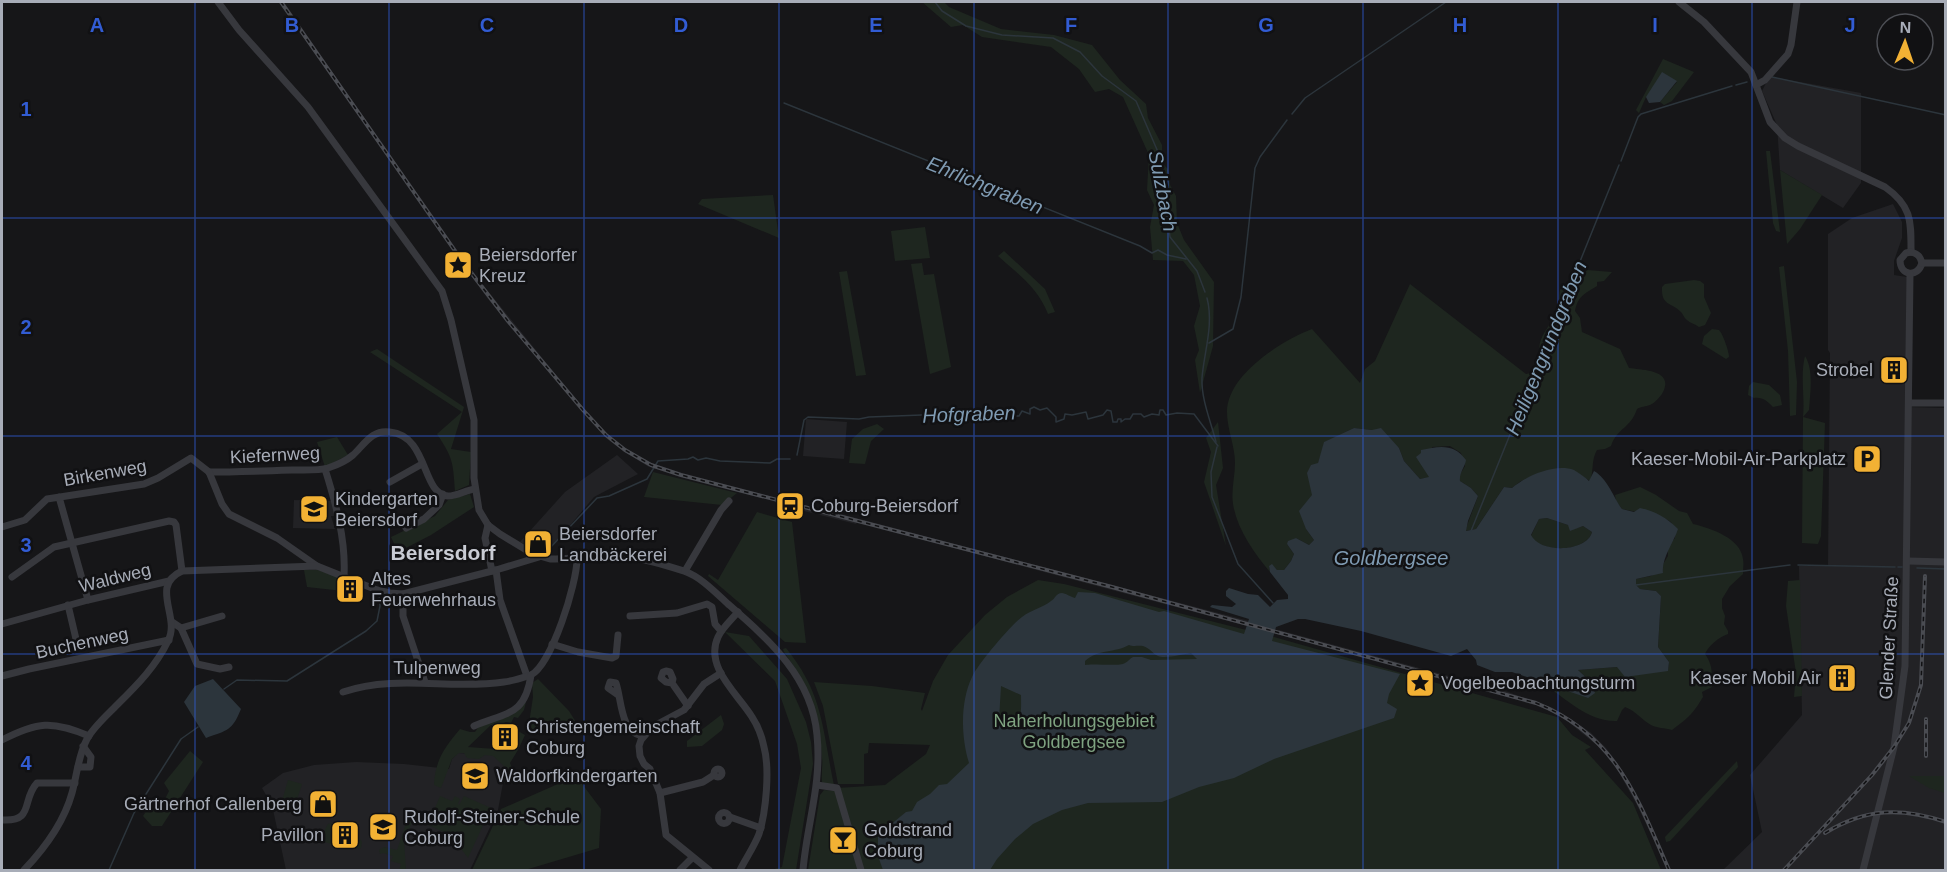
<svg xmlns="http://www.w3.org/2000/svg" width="1947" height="872" viewBox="0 0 1947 872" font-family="Arial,sans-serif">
<rect width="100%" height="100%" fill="#161618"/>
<!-- built -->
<g fill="#222225">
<polygon points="279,2 284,2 462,259 561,381 559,383 488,299 458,258"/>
<polygon points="1772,77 1861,93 1861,183 1843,208 1780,170 1777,125 1762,91 1766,83"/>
<polygon points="1893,204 1902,222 1902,238 1894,261 1894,275 1907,277 1907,407 1945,408 1945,870 1723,870 1762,832 1750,775 1802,715 1799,566 1828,566 1830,353 1828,350 1828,234 1852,218"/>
<polygon points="563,384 597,424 619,444 651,464 649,467 623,451 606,438 560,386"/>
<polygon points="806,419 847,422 844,459 803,456"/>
<polygon points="617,455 638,474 594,497 555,543 542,553 520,542 565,492"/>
<polygon points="749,491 856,518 1249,621 1247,626 857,522 856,524 788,507 787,508 777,506 775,501 746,494"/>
<polygon points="294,500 333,501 337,516 331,516 335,529 293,528"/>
<polygon points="1279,630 1508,692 1553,708 1590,732 1606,748 1618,764 1631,784 1660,846 1657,847 1637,805 1616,767 1599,747 1566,720 1546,709 1527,701 1277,634"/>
<polygon points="458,753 508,756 498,810 470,870 286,870 272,805 262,788 283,773 314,765 356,762 404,764 449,769 452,759"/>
</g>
<!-- green -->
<g fill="#1e261f">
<polygon points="922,2 944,2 949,7 1001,29 1054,35 1092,45 1120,80 1146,104 1148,118 1162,145 1162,163 1168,169 1170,185 1176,196 1177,223 1184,240 1214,282 1213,346 1200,393 1195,360 1199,350 1194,326 1200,306 1194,275 1183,261 1153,260 1150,227 1154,205 1147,190 1149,155 1123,97 1109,89 1095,92 1079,69 1051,47 982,37 963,25 951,27"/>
<polygon points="1663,59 1694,72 1672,101 1664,105 1660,102 1677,82 1646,97 1639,113 1636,110"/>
<polygon points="1766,151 1770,151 1780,232 1776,231 1773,223"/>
<polygon points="1780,170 1822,195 1800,229 1787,244"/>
<polygon points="773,195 779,238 698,204 702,199"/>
<polygon points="925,227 930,258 895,261 891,231"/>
<path d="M1004 251 1045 289 1055 312 1048 314C1038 288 1018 274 998 256Z"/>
<polygon points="922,263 924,275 934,274 951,367 930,374 911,264"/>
<polygon points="1784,266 1797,382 1796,415 1790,416 1788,351 1779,267"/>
<path d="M1587 270 1612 272 1604 281 1597 282V286C1584 294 1578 296 1575 311L1580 318 1582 332 1620 349 1629 368C1643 370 1674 370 1663 392 1661 396 1655 403 1650 405 1645 407 1642 406 1637 409 1631 428 1617 428 1611 446L1605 449 1597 450C1591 460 1594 470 1590 481L1572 470 1521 481 1512 488 1504 487 1476 529 1465 531 1478 496 1471 488 1460 481 1459 476 1465 466 1461 453 1450 446 1432 447 1429 478 1420 479 1404 461 1399 448 1372 430 1354 428 1325 442 1318 463 1306 529 1314 540 1309 545 1296 538 1287 544 1294 554 1291 561 1284 570H1277L1272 565 1269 567 1270 572C1254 553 1237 529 1233 504 1231 490 1235 476 1235 463 1235 446 1227 429 1227 412 1227 375 1281 341 1312 329L1360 383 1365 369 1375 361 1410 284 1526 374 1531 373 1540 353C1536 337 1553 324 1558 309 1560 304 1559 296 1560 290L1581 271Z"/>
<polygon points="847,271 866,375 856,376 839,272"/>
<path d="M1694 280 1700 281 1704 284V297L1711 313 1705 325 1699 327C1695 324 1690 323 1687 320 1684 318 1683 314 1681 312 1671 302 1661 306 1662 287L1665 284Z"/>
<path d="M1712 329 1719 330C1723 334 1729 352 1729 357L1726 359 1702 344 1704 336Z"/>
<path d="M377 349 464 407 451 449 471 452 469 485 455 491C453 462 453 458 437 434L462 412 370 352Z"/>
<path d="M1805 356C1814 370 1810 394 1809 410L1803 417 1825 423 1821 536 1818 544 1802 543 1803 417C1805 397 1800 375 1805 356Z"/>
<path d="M1753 382 1769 385 1780 395 1782 405 1773 407C1767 401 1763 397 1754 398L1748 395 1749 386Z"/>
<polygon points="1218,422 1223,468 1216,485 1226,546 1204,482 1211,452 1206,438"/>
<polygon points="877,424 884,429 871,441 865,464 849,463 852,439 863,429"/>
<polygon points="337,437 348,455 325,467 317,442"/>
<polygon points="653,472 737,493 722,505 644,497"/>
<path d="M1640 487 1656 495 1679 511 1687 513 1693 524C1710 528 1741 538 1743 559 1744 564 1743 569 1743 574L1730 586 1722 599V608L1725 616 1724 624 1728 631V634C1719 637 1708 646 1705 654 1713 665 1712 674 1712 687L1702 692 1703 697C1693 714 1687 719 1672 730 1665 728 1656 728 1651 725 1642 720 1636 711 1625 707L1622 710 1617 721C1588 722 1566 698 1543 684L1565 689 1588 698 1592 683 1578 670 1617 667 1653 672 1668 670 1669 662 1658 647 1661 596 1656 591 1640 589 1636 585V579L1651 576 1662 566 1668 556V546L1675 538 1671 522 1662 517 1622 509 1616 501 1615 495Z"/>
<polygon points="470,494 474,507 431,535 398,552 391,537 435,516 448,500"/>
<polygon points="757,512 792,522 806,643 785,642 708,576 709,574 718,580"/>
<path d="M1547 518 1577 528 1583 526 1592 532C1587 552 1540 554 1531 536L1539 519Z"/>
<polygon points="304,570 318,570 348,580 343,591 307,587"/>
<polygon points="1038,580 1064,584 1274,637 1557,717 1572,735 1591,747 1585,750 1633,803 1661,870 808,870 820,795 824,790 836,791 837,788 885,785 926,754 930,745 869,743 868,753 864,754 864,784 838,784 823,706 814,682 872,686 925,693 921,709 922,711 933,681 948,655 985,615 1007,597"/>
<polygon points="1800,580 1802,696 1794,697 1796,673 1786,606 1788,581"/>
<polygon points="725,632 749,636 787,679 806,722 811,742 813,764 796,870 771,870 782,867 801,768 797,744 775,681"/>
<path d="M786 648C824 695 822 729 834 785H825L822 782C821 774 823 766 822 758 819 714 810 688 784 652L783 649Z"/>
<polygon points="538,679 569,711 579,727 563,732 528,730 533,697 532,683"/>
<path d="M526 702 524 710 518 718 514 717 511 723 506 722 499 725H491L468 747 495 749 512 743 514 734 518 731 525 735 518 750 510 763 515 775 504 783 500 780 504 766 493 756 485 755 479 759 467 758 464 753H459L452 759 441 788 434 785C435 760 445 747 460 729L470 732H475L479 726 509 715Z"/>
<polygon points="721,715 724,724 722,730 702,746 687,747 687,741"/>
<polygon points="190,751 203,762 162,826 152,826 143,816 156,797 164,801 169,791 164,783"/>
<polygon points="1737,761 1738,767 1670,841 1666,842 1665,837"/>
<polygon points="576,776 601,809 599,848 525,870 472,870 501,809"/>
<polygon points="1909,776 1945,776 1945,793 1929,788"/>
<polygon points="288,780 302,784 293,812 280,808"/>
<polygon points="440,796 452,801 455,796 460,799 458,804 459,805 464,796 491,808 468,858 456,842 445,837 452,821 446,833 428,825"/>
<polygon points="407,820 412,822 404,841 406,870 399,870 401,864 391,861 393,856 383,853 380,854 379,850 384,847 397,850"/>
<path d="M332 823 356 833 362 842 361 848C349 851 334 845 322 841L323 833 328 824Z"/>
</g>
<!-- water -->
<g fill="#2c353c" fill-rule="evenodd">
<polygon points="1662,72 1677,81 1660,102 1649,103 1646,97"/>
<path d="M1354 428 1372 430 1381 428 1399 448 1404 461 1420 479 1429 477 1416 457 1421 453V450C1439 446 1454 443 1466 460 1465 467 1459 473 1460 481L1471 488 1478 496 1468 521 1466 531 1476 529 1504 487 1512 488C1526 476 1555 463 1574 470 1579 473 1585 477 1589 481L1594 471C1608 479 1613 497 1622 509L1634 512 1640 508C1655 511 1667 518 1678 529 1674 542 1661 559 1663 573L1636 579V585L1640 589 1656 591 1661 596 1658 647 1669 662 1668 671 1625 677 1617 667 1578 670 1592 683 1595 693 1588 698 1512 672H1495L1477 665 1476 660 1467 649 1451 656 1361 631 1305 619H1298L1276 627 1272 641 1400 674 1389 694 1387 703 1397 709 1394 718 1274 759 1234 778 1199 787 1162 802 1088 803 1062 810 1033 824 1015 839 997 859 990 870H883L878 856V835L906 812 912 811 917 802 930 794 939 785 947 784 969 763C961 737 960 702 972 677 978 664 1011 625 1022 617 1031 610 1042 608 1051 601 1055 599 1056 593 1062 593 1065 593 1071 597 1075 598L1078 592 1095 593 1159 612 1164 611 1244 634 1249 619 1210 607 1212 605 1232 607 1236 604 1226 596V591L1229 588 1248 594 1258 595 1270 607 1277 600 1288 599V595L1270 572 1269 566 1272 564 1277 570H1284L1291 561 1294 554 1287 544 1288 541 1296 538 1309 545 1314 540 1306 529 1299 511 1312 495 1307 473 1311 465 1318 463 1324 442ZM1547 518 1568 525 1570 531 1583 526 1592 532C1587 552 1540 554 1531 535L1539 519ZM1129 645C1134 647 1138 645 1143 646 1150 648 1153 654 1158 656 1165 659 1184 654 1191 653L1197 659 1151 660 1142 657H1133C1130 658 1128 662 1125 663 1119 667 1093 663 1085 665V661C1098 649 1115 653 1129 645ZM1001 686 1021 695C1021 708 1023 722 1010 727L999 720Z"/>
<path d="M213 679 241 709C232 731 228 730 206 738L184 702 195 686Z"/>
</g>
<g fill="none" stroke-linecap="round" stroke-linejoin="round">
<!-- stream -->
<g stroke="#2c353c" stroke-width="1.5">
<polyline points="935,2 942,11 966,26 1002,35 1053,38 1080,52 1102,76 1136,101 1158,152 1170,237 1197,271 1205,292"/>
<polyline points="1772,77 1946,115"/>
<polyline points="1736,85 1747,82"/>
<polyline points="784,103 1140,246 1152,253 1158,250 1167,255 1186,259"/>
<polyline points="1292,114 1305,98 1446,2"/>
<polyline points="1621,161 1638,117 1641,114 1732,86"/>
<path d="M1207 298C1214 325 1204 352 1202 378 1201 399 1211 422 1216 442"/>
<polyline points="1209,343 1233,329 1241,297 1255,168 1260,157 1287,120"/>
<polyline points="1217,447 1211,472 1212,497 1238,564 1273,603"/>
<polyline points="797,455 804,420 808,417 859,419 869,417 948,414 1019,416 1022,411 1030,414 1030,409 1034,407 1040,410 1047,408 1056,417 1056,422 1064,419 1065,414 1072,415 1086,412 1088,419 1103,415 1107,410 1111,411 1113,422 1117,422 1118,419 1121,419 1121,422 1125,419 1130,419 1133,414 1141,414 1144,417 1152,414 1159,415 1160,410 1163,410 1166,415 1177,413 1194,414 1218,446"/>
<polyline points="1471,531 1619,165"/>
<polyline points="541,553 549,549 597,498 609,496 647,479 658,461 688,459 693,457 698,460 706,458 720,461 770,463 777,459 790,459"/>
<polyline points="1798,565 1895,567"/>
<polyline points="1898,567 1902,567"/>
<polyline points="1917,568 1946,569"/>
<polyline points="1636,585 1790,565"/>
<polyline points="224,689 237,680 287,681 366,631 377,621 380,606 379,595"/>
<polyline points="109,870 134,813 181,739 198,727"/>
</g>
<!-- minor -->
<g stroke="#37383d" stroke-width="7">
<path d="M218 2 239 30 308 107 442 291 451 320 474 420V478L479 510 488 525 500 534 533 554 550 559C574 559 598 555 622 557 643 558 665 565 684 571 701 577 715 592 728 604 769 640 812 677 817 735 822 784 807 823 803 870"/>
<path d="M1679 2 1704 22 1751 72 1770 122 1785 138 1798 146 1885 187C1912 206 1911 221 1911 252"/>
<polyline points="1756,85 1765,80 1788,54 1791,45 1797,2"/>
<path d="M1911 252 1906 253 1900 260C1900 276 1918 278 1922 263"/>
<path d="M1911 252C1918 254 1920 256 1922 263"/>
<polyline points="1922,263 1946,263"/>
<polyline points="1909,403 1946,403"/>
<path d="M325 469C336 504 346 540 344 576"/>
<path d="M209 472C236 472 264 471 292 470 303 470 318 471 328 468 337 465 346 461 353 455 364 445 372 429 390 432 429 436 421 494 448 496 457 496 466 490 475 489"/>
<polyline points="390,482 422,464"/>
<polyline points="59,497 88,600"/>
<polyline points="488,525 485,538 492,571"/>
<polyline points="2,527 25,520 47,499 144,484 158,478 191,458 209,472 222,504 229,514 277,538 317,566"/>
<polyline points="406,528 424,519 439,505 443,494"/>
<polyline points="1908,561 1946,562"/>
<polyline points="496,570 500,600 527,676"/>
<polyline points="685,571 721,510 729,501"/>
<polyline points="12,577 54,547 169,521 174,522 176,525 182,571"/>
<polyline points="403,594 403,616 425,682"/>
<polyline points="68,605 76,639"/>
<path d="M738 612C731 620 722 628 718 637 704 667 738 694 752 717 758 726 762 737 764 747 770 769 766 812 759 834 754 847 746 858 740 870"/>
<polyline points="630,616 677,613 707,604 712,607 715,624 721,631"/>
<polyline points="172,622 181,628 197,664 220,669 229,667"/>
<polyline points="2,624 88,600 169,581"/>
<polyline points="181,628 222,616"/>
<polyline points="552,644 578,652 612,658 616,656 618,635"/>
<polyline points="2,676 29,669 169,640"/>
<polyline points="672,683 666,682 661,678 663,672 666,671 670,672 673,679 672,683 688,706"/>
<path d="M343 692C396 674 450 690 504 682 513 681 522 678 531 675"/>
<path d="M618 695 608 688 610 682 616 683C622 701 620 731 642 736"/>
<path d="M474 726C507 712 525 716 531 675 552 664 577 583 577 559"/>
<path d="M2 740C37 722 52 720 89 736"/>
<polyline points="78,767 90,767 91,757 83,746"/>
<circle cx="718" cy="773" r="4"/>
<polyline points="817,785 837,788 861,870"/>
<polyline points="660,793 703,782 714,775"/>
<circle cx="724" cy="818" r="5.5"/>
<polyline points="730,817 761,828"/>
<path d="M2 820C35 822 21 800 37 783H75"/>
<path d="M24 870C45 848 64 822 72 793 77 775 78 756 87 739 93 728 104 718 114 708 135 687 155 668 168 641 181 617 149 586 182 571L317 566 377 590 390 593 403 594 496 570 539 557"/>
<polyline points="680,870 692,858"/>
<polyline points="709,870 666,835 660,793 650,769 644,764 640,756 639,746 641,740 652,727 684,710 704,684 721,673"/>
<polyline points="1863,870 1894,747 1905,666 1910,274"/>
</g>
<!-- rail casing -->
<g stroke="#4a4c52" stroke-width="4">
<g id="rail">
<path d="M281 2 460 258 508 321 583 410 606 435 625 450 651 465 681 475 1112 587 1536 703C1616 735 1637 797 1669 870"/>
<polyline points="1926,756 1926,719"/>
<path d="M1825 833C1866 808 1901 807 1946 822"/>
<polyline points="1784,870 1872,775 1894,747 1909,723 1921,685 1925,576"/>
</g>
</g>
<!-- rail -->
<use href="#rail" stroke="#111113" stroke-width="1.5" stroke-dasharray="4.5" stroke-linecap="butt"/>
</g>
<!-- grid -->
<path fill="none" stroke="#325cd3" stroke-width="1.5" stroke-opacity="0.55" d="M195 2V870M389 2V870M584 2V870M779 2V870M974 2V870M1168 2V870M1363 2V870M1558 2V870M1752 2V870M2 218H1946M2 436H1946M2 654H1946"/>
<!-- icons -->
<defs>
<g id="sight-square" transform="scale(1.5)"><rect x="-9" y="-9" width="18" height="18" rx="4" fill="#f2b134" stroke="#111113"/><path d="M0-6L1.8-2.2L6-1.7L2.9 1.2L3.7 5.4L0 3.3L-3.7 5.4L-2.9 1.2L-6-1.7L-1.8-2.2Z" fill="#111"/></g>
<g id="building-square" transform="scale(1.5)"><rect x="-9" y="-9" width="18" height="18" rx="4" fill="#f2b134" stroke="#111113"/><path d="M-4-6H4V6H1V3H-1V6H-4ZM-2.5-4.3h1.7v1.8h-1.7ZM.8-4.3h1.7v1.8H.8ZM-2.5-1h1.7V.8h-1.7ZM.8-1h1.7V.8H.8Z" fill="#111"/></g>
<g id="parking-square" transform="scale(1.5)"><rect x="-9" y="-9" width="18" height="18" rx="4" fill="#f2b134" stroke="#111113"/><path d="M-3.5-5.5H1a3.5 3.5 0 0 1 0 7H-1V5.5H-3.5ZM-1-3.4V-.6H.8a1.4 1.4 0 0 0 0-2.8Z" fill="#111"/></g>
<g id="station-square" transform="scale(1.5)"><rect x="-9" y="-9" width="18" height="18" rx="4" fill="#f2b134" stroke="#111113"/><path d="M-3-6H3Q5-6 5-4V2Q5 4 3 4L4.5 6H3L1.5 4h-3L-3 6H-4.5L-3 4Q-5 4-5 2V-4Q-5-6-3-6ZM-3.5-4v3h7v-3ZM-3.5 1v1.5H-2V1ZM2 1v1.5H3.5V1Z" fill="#111"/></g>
<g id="school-square" transform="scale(1.5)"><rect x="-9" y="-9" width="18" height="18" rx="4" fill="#f2b134" stroke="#111113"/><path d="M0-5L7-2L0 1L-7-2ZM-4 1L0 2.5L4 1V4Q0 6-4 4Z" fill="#111"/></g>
<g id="shop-square" transform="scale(1.5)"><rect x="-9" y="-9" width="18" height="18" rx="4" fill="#f2b134" stroke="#111113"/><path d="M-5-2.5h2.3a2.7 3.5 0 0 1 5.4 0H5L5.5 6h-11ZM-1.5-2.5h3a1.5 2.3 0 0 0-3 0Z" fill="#111"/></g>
<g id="bar-square" transform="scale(1.5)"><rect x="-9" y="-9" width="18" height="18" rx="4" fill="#f2b134" stroke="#111113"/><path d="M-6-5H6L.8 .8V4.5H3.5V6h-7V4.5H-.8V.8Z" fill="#111"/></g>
</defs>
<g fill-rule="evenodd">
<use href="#sight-square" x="458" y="265"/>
<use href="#building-square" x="1894" y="370"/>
<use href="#parking-square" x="1867" y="459"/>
<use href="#station-square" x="790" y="506"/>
<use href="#school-square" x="314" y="509"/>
<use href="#shop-square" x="538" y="544"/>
<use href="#building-square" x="350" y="589"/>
<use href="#building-square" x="1842" y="678"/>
<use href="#sight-square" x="1420" y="683"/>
<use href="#building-square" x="505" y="737"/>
<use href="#school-square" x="475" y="776"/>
<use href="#shop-square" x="323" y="804"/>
<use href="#school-square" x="383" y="827"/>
<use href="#building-square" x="345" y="835"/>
<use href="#bar-square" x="843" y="840"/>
</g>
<g text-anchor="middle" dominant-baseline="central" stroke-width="5" stroke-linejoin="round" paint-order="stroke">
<!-- poi labels -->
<g font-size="18" fill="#a8adb8" stroke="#111113" text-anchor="start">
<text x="479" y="255">Beiersdorfer<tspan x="479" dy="21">Kreuz</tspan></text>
<text x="1873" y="370" text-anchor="end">Strobel</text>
<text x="1846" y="459" text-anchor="end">Kaeser-Mobil-Air-Parkplatz</text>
<text x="335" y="499">Kindergarten<tspan x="335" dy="21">Beiersdorf</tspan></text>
<text x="811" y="506">Coburg-Beiersdorf</text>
<text x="559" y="534">Beiersdorfer<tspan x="559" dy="21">Landbäckerei</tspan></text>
<text x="371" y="579">Altes<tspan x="371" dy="21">Feuerwehrhaus</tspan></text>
<text x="1821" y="678" text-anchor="end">Kaeser Mobil Air</text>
<text x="1441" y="683">Vogelbeobachtungsturm</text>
<text x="526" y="727">Christengemeinschaft<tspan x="526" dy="21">Coburg</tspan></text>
<text x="496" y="776">Waldorfkindergarten</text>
<text x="302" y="804" text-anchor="end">Gärtnerhof Callenberg</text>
<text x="404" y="817">Rudolf-Steiner-Schule<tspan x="404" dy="21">Coburg</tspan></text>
<text x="864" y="830">Goldstrand<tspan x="864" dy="21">Coburg</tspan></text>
<text x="324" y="835" text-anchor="end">Pavillon</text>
</g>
<!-- street labels -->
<g font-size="18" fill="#a8adb8" stroke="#111113">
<text transform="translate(275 455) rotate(-3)">Kiefernweg</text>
<text transform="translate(105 473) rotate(-10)">Birkenweg</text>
<text transform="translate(115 578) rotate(-14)">Waldweg</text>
<text transform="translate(1889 638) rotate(-87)">Glender Straße</text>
<text transform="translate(82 643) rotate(-12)">Buchenweg</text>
<text x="437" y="668">Tulpenweg</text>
</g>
<!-- park labels -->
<g font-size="18" fill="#7fa381" stroke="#111113">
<text x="1074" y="721">Naherholungsgebiet<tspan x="1074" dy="21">Goldbergsee</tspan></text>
</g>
<!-- water labels -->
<g font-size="20" font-style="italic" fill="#7f9bb3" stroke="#111113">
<text transform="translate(985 185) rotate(22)">Ehrlichgraben</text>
<text transform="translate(1163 191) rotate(79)">Sulzbach</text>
<text transform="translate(1546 348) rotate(-68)">Heiligengrundgraben</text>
<text transform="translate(969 414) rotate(-2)">Hofgraben</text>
<text x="1391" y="558">Goldbergsee</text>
</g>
<!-- quarter labels -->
<g font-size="21" font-weight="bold" fill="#c9ccd4" stroke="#111113">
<text x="443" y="552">Beiersdorf</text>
</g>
</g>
<g font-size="20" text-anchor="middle" font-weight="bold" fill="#325cd3" stroke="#111113" stroke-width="5" stroke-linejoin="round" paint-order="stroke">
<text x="97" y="32">A</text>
<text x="292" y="32">B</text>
<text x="487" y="32">C</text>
<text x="681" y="32">D</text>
<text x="876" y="32">E</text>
<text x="1071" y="32">F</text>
<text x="1266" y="32">G</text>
<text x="1460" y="32">H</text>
<text x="1655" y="32">I</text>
<text x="1850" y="32">J</text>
<text x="26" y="116">1</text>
<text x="26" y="334">2</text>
<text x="26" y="552">3</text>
<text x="26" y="770">4</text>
</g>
<!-- border -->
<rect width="1947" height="872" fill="none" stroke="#a8adb8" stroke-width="6"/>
<!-- north arrow -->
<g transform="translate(1905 42) rotate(2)"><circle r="28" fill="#111113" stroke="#4d4f55" stroke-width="1.5"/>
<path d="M0-4.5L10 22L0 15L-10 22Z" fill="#f2b134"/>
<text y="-9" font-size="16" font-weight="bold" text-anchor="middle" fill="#a8adb8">N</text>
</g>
</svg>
